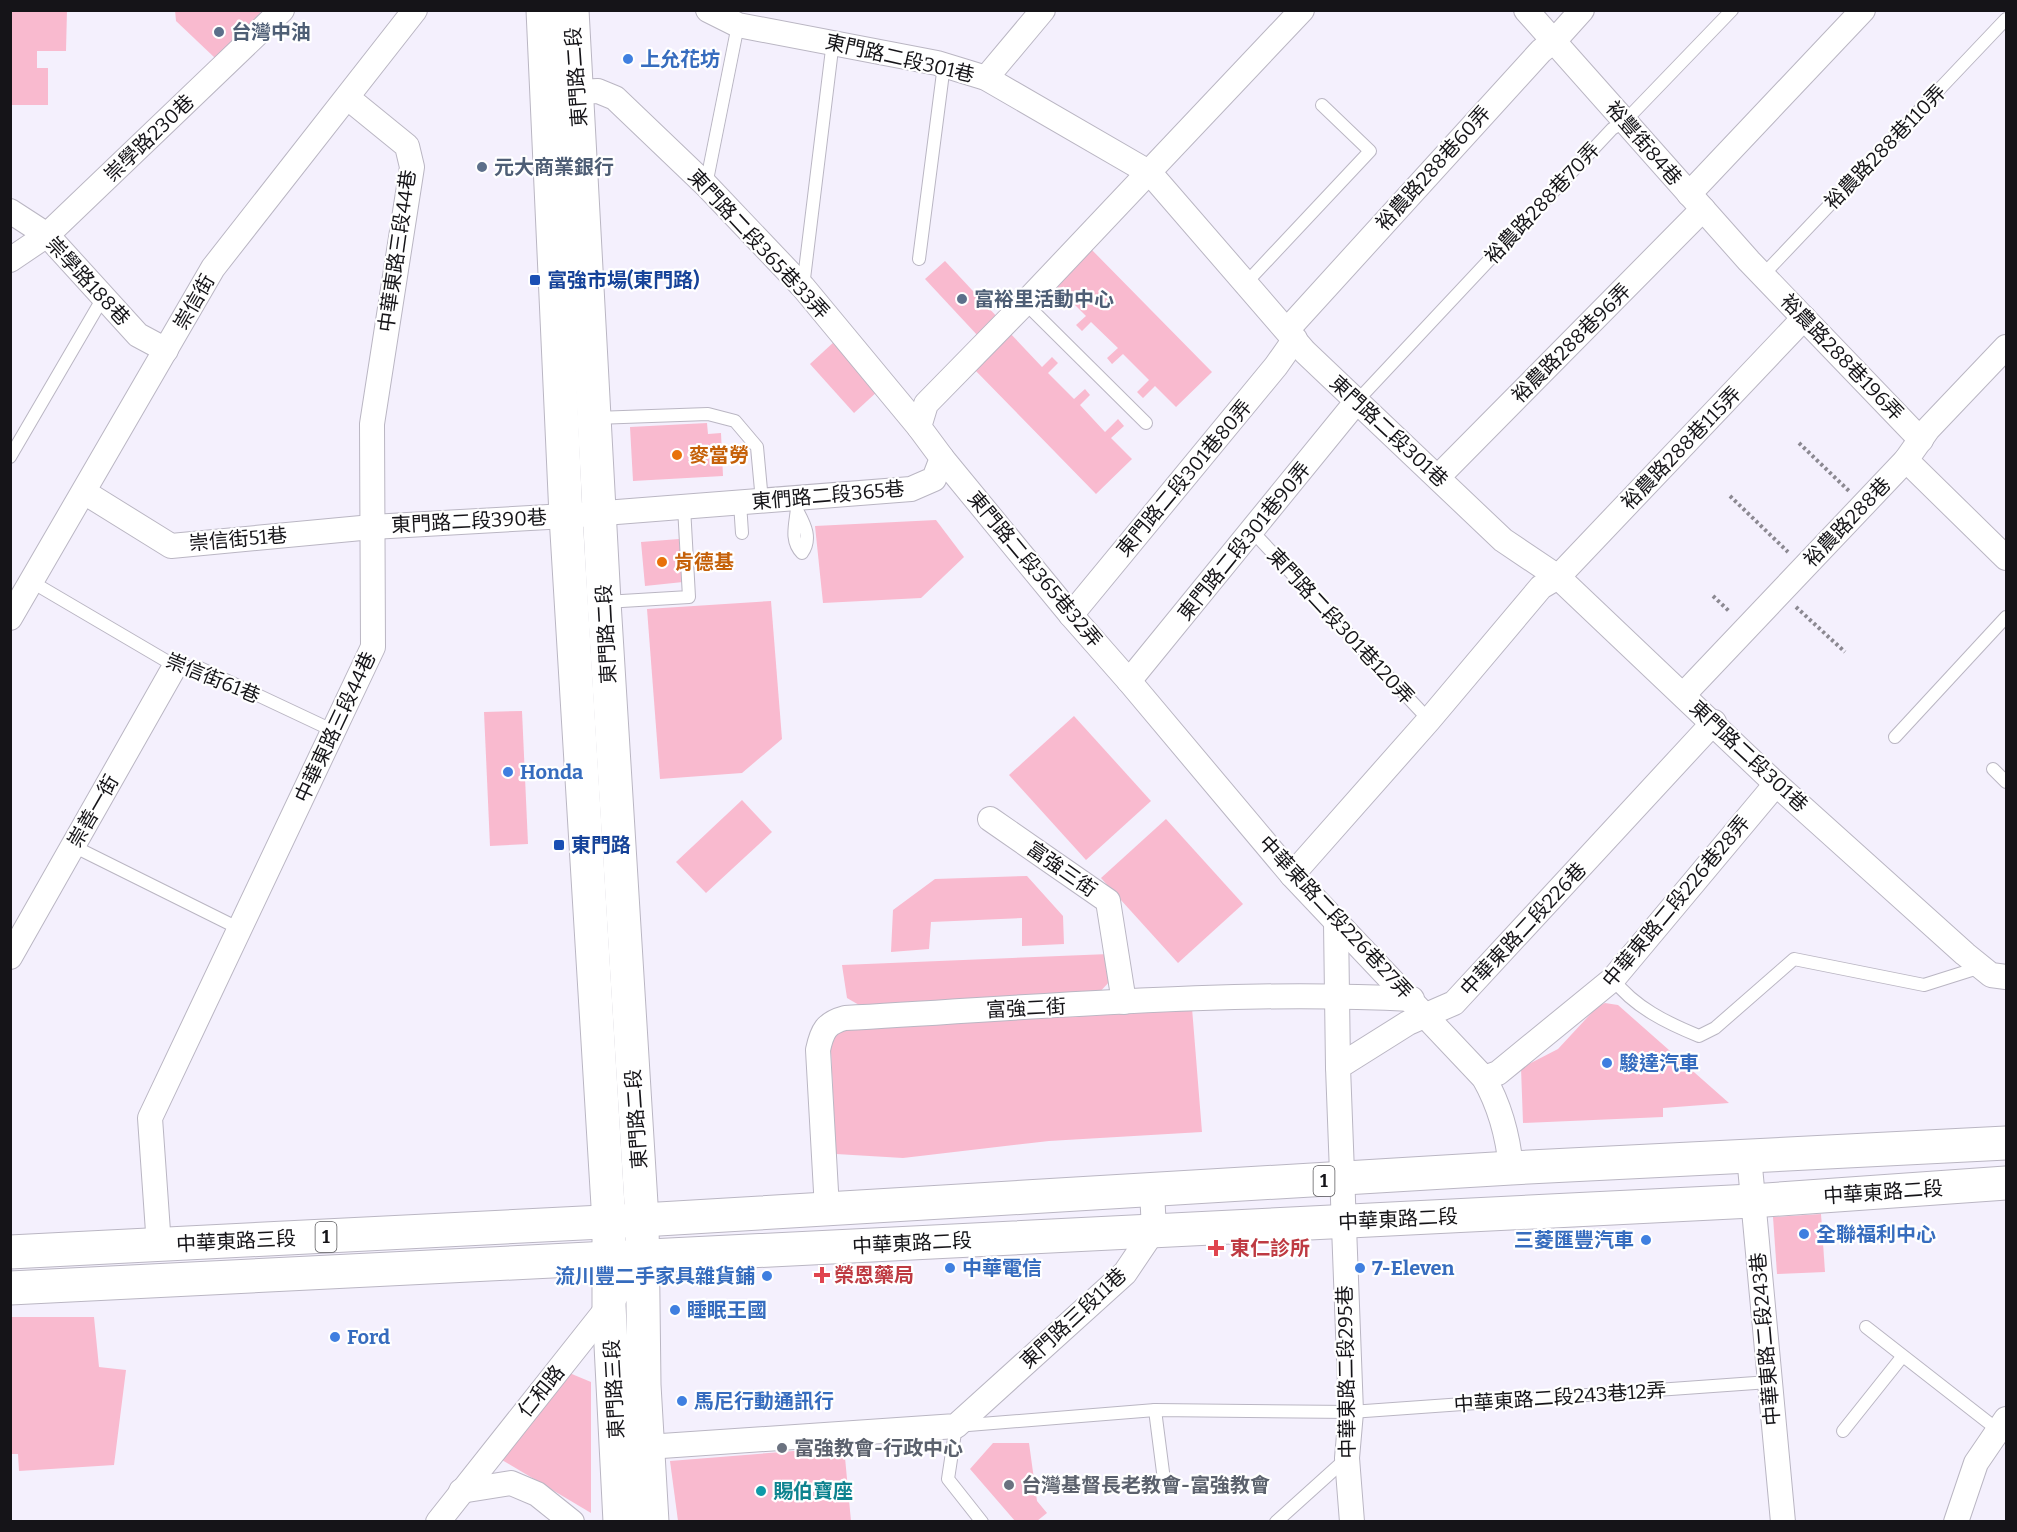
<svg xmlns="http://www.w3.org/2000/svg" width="2017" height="1532" viewBox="0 0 2017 1532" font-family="Bitter,'Noto Sans TC',serif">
<rect width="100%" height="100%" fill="#f4f0fd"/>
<!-- building -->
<g fill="#f9bacf">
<polygon points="10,10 67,10 66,51 37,51 37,68 48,68 48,105 10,105"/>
<polygon points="175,10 261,10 260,16 215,58 176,21"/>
<polygon points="1088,246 1212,372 1176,407 1155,386 1143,398 1137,392 1149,380 1123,354 1112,364 1107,358 1118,348 1091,322 1082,331 1076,325 1086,316 1052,282"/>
<polygon points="945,261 999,319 979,337 925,279"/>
<polygon points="1009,332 1042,367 1052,357 1058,363 1048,373 1074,399 1085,389 1090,395 1080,405 1105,432 1118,419 1124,426 1111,438 1132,459 1096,494 973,368"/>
<polygon points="835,341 879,390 854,413 810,364"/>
<polygon points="707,423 708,434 721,433 723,476 633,481 630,427"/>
<polygon points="936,520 964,557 921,598 823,603 815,526"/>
<polygon points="679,539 683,582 645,586 641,542"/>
<polygon points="771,601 782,739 742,773 660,779 647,609"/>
<polygon points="522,711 528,844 490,846 484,712"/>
<polygon points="1074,716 1151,801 1086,860 1009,775"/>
<polygon points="742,800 772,832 706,893 676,862"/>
<polygon points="1166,819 1243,904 1178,963 1101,878"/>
<polygon points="1027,876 1063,916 1064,944 1022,946 1022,918 931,922 929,949 891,952 893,910 935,879"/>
<polygon points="1109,954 1110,981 1097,995 866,1009 847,998 842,965"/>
<polygon points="1605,1003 1618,1005 1729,1103 1663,1108 1663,1117 1523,1123 1521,1068 1558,1049 1597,1007"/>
<polygon points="1192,1008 1202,1132 1049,1141 903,1158 836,1154 830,1031"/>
<polygon points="1821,1214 1825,1272 1777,1274 1773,1217"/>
<polygon points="10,1317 94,1317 99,1367 126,1370 114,1465 19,1471 18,1454 10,1454"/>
<polygon points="567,1372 591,1382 591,1513 502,1460"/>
<polygon points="993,1443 1029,1443 1037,1501 1047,1513 1037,1521 1015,1521 970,1469"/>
<polygon points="844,1447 851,1521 678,1521 670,1461"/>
</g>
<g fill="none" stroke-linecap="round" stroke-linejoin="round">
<!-- service casing -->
<g stroke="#bab6c3" stroke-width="14">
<g id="service">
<polyline points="706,185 738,25"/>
<polyline points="919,259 944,65"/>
<polyline points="1763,275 2006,19"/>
<polyline points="1246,283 1370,151 1322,105"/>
<polyline points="803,287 833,41"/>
<polyline points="1025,303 1146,423"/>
<polyline points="1357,401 1612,129 1625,121 1732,10"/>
<polyline points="595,418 708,414 735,421 757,447 762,501"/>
<polyline points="10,457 104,296"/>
<path d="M797 499C799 517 787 538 802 553 812 539 805 525 798 512"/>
<polyline points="740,503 742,533"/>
<polyline points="1253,532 1429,720"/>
<polyline points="32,582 175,666 200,668 334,731"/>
<polyline points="605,602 689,597 684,507"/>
<polyline points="1895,737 2006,617"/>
<polyline points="1993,769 2006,782"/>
<polyline points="73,846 240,929"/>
<path d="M1613 979C1634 1007 1667 1023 1699 1036L1715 1028 1794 959 1924 985 1981 967"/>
<polyline points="1866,1327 1998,1430"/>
<polyline points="1155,1410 1164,1480"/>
<polyline points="1843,1431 1902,1357"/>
<polyline points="982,1522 948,1479 956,1426 1155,1410 1351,1412 1769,1382"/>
<polyline points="1276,1522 1347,1458"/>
</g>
</g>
<!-- minor casing -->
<g stroke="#bab6c3" stroke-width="26">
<g id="minor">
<polyline points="708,10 738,25 937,63 986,78 1150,173 1305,352 1503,540 1558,577 1776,784 1965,954 1991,975 2006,977"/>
<polyline points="1526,10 1749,261 1921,440"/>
<polyline points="986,78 1043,10"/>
<polyline points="578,92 598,91 615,98 706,185 803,287 919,427"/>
<polyline points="1689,194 1863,10"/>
<polyline points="10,211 47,235 138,335 166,350"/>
<polyline points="10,260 47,235 282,10"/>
<polyline points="1288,329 1541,51 1555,40 1582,10"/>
<path d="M942 458 1071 615 1129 681 1292 875 1484 1078C1500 1106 1508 1136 1511 1168"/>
<polyline points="1906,460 2006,558"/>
<polyline points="1438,477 1703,209"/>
<polyline points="84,492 171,546 372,527 566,516 911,489 934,479 942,458 919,427 926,404 1025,303 1302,10"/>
<polyline points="1071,615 1276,366 1295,339"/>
<polyline points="10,618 213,268 415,10"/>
<polyline points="1129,681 1357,401"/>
<polyline points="1684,694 1906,460 1928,429 2006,347"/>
<polyline points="990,819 1108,901 1124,1002"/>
<polyline points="1292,875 1429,720 1541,587 1558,577 1804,318"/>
<polyline points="1336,923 1338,1067"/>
<polyline points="10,957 175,666"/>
<polyline points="1484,1078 1498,1073 1613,979 1776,784"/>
<polyline points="1749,1156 1783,1522"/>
<path d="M827 1209 818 1050C822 1031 826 1023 845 1018 1033 1008 1224 989 1412 999"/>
<polyline points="159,1246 150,1118 373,647 372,424 412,167 407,146 348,98"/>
<polyline points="647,1447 956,1426 1125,1273 1154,1230 1152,1191"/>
<polyline points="461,1491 511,1483 537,1494 572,1522"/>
<polyline points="438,1522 609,1306 641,1258"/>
<polyline points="1352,1522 1347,1458 1351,1412 1338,1067 1408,1023 1454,1003 1714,722"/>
<polyline points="1956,1522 1976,1463 2006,1419"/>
</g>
</g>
<!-- secondary casing -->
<g stroke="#bab6c3" stroke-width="35">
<g id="secondary">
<polyline points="543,10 566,516 609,1222 609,1306 620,1522"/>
<polyline points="572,10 604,602 642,1220 644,1385 652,1522"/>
</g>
</g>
<!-- primary casing -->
<g stroke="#bab6c3" stroke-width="35">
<g id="primary">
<polyline points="10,1252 642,1220 1511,1168 2006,1143"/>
<polyline points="10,1288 1752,1201 2006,1183"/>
</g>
</g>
<!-- path -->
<g stroke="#8b8891" stroke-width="4" stroke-dasharray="3 3" stroke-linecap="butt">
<polyline points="1799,443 1849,491"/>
<polyline points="1730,496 1788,552"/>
<polyline points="1713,596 1730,612"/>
<polyline points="1796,607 1845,652"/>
</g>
<!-- service -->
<use href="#service" stroke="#fff" stroke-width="12"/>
<!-- minor -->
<use href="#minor" stroke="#fff" stroke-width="24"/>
<!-- secondary -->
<use href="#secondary" stroke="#fff" stroke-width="33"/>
<!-- primary -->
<use href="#primary" stroke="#fff" stroke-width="33"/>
</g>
<!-- markers -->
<g fill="#5c6f8a" stroke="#fff" stroke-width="2">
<circle cx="219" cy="32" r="6"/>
<circle cx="482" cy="167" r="6"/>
<circle cx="962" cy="299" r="6"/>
</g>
<g fill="#3f7fe0" stroke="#fff" stroke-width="2">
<circle cx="628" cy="59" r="6"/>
<circle cx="508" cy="772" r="6"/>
<circle cx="1607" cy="1063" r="6"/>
<circle cx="1804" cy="1234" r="6"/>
<circle cx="1646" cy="1240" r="6"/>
<circle cx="950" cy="1268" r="6"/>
<circle cx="1360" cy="1268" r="6"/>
<circle cx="767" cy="1276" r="6"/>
<circle cx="675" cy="1310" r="6"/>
<circle cx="335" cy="1337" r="6"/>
<circle cx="682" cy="1401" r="6"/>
</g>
<g fill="#1a4fb4" stroke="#fff" stroke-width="2">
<rect x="529" y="274" width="12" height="12" rx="3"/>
<rect x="553" y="839" width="12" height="12" rx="3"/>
</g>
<g fill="#e8710a" stroke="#fff" stroke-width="2">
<circle cx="677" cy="455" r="6"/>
<circle cx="662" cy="562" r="6"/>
</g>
<g fill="#e0444e" stroke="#fff" stroke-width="2">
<path d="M1213 1239h6v6h6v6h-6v6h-6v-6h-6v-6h6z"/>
<path d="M819 1266h6v6h6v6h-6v6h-6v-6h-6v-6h6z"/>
</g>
<g fill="#6b7280" stroke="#fff" stroke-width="2">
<circle cx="782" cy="1448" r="6"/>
<circle cx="1009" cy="1485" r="6"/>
</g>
<circle fill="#0f9aa8" stroke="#fff" stroke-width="2" cx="761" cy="1491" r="6"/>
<g text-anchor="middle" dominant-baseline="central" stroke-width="4.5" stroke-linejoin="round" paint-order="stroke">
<!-- shield labels -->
<g fill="#fff" stroke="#5b5a5d" stroke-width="1.5">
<rect x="1313.5" y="1166" width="21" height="30" rx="4.5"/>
<rect x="315.5" y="1222" width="21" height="30" rx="4.5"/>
</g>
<g font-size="18" font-weight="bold" fill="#151418">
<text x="1324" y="1181">1</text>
<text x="326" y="1237">1</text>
</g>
<!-- service labels -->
<g font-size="20" font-weight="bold" fill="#4e5e75" stroke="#fff" text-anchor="start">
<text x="231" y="32">台灣中油</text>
<text x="494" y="167">元大商業銀行</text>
<text x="974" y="299">富裕里活動中心</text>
</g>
<!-- street labels -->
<g font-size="20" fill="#151418" stroke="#fff">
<text transform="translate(900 58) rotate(13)">東門路二段301巷</text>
<text transform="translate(576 77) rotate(-94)">東門路二段</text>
<text transform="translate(149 138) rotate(-44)">崇學路230巷</text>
<text transform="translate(1644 143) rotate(49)">裕豐街84巷</text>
<text transform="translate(1885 147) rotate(-46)">裕農路288巷110弄</text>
<text transform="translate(1433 168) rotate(-48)">裕農路288巷60弄</text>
<text transform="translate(1542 203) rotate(-47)">裕農路288巷70弄</text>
<text transform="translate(759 244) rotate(47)">東門路二段365巷33弄</text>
<text transform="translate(397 251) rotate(-82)">中華東路三段44巷</text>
<text transform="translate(88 281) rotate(47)">崇學路188巷</text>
<text transform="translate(194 302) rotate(-60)">崇信街</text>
<text transform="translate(1571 343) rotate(-45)">裕農路288巷96弄</text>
<text transform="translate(1842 357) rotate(46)">裕農路288巷196弄</text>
<text transform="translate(1389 431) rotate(43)">東門路二段301巷</text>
<text transform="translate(1681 448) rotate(-46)">裕農路288巷115弄</text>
<text transform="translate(1184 478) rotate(-50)">東門路二段301巷80弄</text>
<text transform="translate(828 495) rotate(-5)">東們路二段365巷</text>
<text transform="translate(469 521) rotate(-3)">東門路二段390巷</text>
<text transform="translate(1847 522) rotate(-46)">裕農路288巷</text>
<text transform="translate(238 539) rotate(-5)">崇信街51巷</text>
<text transform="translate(1244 541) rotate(-51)">東門路二段301巷90弄</text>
<text transform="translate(1035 569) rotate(50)">東門路二段365巷32弄</text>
<text transform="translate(1341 626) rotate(47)">東門路二段301巷120弄</text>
<text transform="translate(606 634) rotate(-93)">東門路二段</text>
<text transform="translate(213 678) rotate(22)">崇信街61巷</text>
<text transform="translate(335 727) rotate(-65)">中華東路三段44巷</text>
<text transform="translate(1749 756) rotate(43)">東門路二段301巷</text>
<text transform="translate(93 811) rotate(-60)">崇善一街</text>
<text transform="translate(1062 869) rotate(35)">富強三街</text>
<text transform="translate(1676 901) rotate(-50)">中華東路二段226巷28弄</text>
<text transform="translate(1336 917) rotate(47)">中華東路二段226巷27弄</text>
<text transform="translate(1523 929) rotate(-47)">中華東路二段226巷</text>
<text transform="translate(1026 1008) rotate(-3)">富強二街</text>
<text transform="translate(636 1119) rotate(-94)">東門路二段</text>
<text transform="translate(1883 1192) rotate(-4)">中華東路二段</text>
<text transform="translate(1398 1219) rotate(-3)">中華東路二段</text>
<text transform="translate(236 1241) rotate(-3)">中華東路三段</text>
<text transform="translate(912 1243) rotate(-3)">中華東路二段</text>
<text transform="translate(1073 1318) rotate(-43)">東門路三段11巷</text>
<text transform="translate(1765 1339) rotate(-95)">中華東路二段243巷</text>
<text transform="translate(1346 1372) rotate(-91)">中華東路二段295巷</text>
<text transform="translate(614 1389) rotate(-93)">東門路三段</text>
<text transform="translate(541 1391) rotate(-51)">仁和路</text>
<text transform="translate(1560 1397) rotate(-4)">中華東路二段243巷12弄</text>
</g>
<!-- shop labels -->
<g font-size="20" font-weight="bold" fill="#366cbe" stroke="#fff" text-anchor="start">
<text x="640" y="59">上允花坊</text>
<text x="520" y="772">Honda</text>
<text x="1619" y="1063">駿達汽車</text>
<text x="1816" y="1234">全聯福利中心</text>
<text x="1634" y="1240" text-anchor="end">三菱匯豐汽車</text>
<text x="962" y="1268">中華電信</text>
<text x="1372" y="1268">7-Eleven</text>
<text x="755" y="1276" text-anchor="end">流川豐二手家具雜貨鋪</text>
<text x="687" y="1310">睡眠王國</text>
<text x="347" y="1337">Ford</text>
<text x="694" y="1401">馬尼行動通訊行</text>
</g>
<!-- transit labels -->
<g font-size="20" font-weight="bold" fill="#164399" stroke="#fff" text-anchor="start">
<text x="547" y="280">富強市場(東門路)</text>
<text x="571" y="845">東門路</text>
</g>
<!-- food labels -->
<g font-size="20" font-weight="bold" fill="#c56008" stroke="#fff" text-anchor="start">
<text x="689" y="455">麥當勞</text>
<text x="674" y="562">肯德基</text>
</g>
<!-- health labels -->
<g font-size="20" font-weight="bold" fill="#be3a42" stroke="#fff" text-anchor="start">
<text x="1230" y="1248">東仁診所</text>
<text x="834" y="1275">榮恩藥局</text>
</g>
<!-- worship labels -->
<g font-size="20" font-weight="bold" fill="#5b616d" stroke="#fff" text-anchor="start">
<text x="794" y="1448">富強教會-行政中心</text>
<text x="1021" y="1485">台灣基督長老教會-富強教會</text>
</g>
<!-- culture labels -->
<g font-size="20" font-weight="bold" fill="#0d838f" stroke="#fff" text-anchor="start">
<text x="773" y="1491">賜伯寶座</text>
</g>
</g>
<!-- border -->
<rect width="2017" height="1532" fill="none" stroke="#151418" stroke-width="24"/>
</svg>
